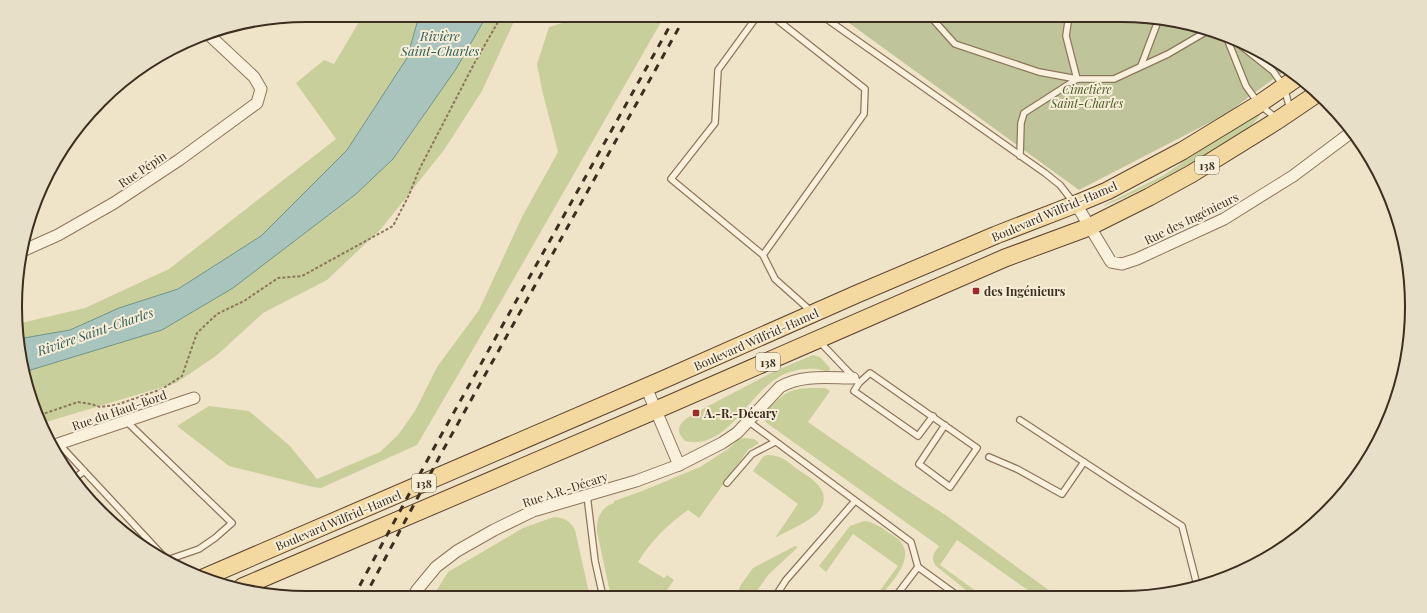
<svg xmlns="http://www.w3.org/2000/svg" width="1427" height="613" viewBox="0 0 1427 613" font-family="'Playfair Display',serif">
<rect width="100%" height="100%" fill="#f0e4c8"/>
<!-- green -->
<g fill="#c9cf9b">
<polygon points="365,15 422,15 417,23 407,58 347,150 261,236 178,289 119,308 70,330 18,339 17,324 85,308 169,269 336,139 296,83 324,60 334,64 359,22"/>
<polygon points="487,15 517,15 482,91 444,150 381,229 327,280 263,313 216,356 176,383 43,423 24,372 162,330 233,288 356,194 393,159 456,69"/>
<polygon points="589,15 665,15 500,303 417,445 321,488 313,487 229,466 177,426 209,406 249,411 290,446 317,479 380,452 398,435 415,411 437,367 479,310 522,217 558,152 542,90 537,64 549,27"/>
<path d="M1260 113V115L1254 123 1245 131C1199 159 1154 186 1104 206V205L1164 175 1231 129Z"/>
<path d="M813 355 820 357 830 368 829 372C825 371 821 370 817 369 808 368 798 369 790 372 750 384 731 452 685 441 684 439 682 438 681 436 674 425 687 418 695 413L773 372Z"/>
<path d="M810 388H825L830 391 808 422 899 485 947 516 1057 596H1036L957 540 940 565 976 591 972 595 936 566C930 558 934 553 939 546L768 424C765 422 763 419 764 416 765 410 783 394 789 392 796 389 803 388 810 388Z"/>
<path d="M744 438 754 439 759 443 748 450 699 518 688 510C667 525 651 541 638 562L664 578 667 575 674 580 662 597H611L597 532C596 519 601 507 614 503V501L642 491 700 467 728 449 738 440Z"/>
<path d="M767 455C781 455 787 461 797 469 811 478 834 491 819 511 813 520 785 532 775 538L798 504 753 471 763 457Z"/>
<path d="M554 517C564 518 570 520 575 530L590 597H476L475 596 474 598H432L448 572 523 528Z"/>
<path d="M864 521C874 522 881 527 889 533 893 536 898 538 901 542 915 560 891 582 881 596H876L898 566 853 534 826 572 819 566 850 526Z"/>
<polygon points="795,546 796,546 797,548 768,575 753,597 738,597 740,586 753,568"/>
</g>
<!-- cemetery -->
<polygon fill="#bfc49a" points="838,15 1121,15 1214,31 1266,54 1287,69 1226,114 1079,190"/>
<!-- water -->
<polygon fill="#a9c4bc" stroke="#6f938a" points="422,15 487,15 456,69 393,159 356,194 233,288 162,330 24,372 21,363 18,339 70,330 119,308 178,289 261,236 347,150 407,58 417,23"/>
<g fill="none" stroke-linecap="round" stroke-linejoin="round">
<!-- lane casing -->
<g stroke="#8d765c" stroke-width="8">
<g id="lane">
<polyline points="758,15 718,70 715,123 671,179 763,255 864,114 865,89 771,15"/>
<polyline points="821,15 1045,173 1060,185 1074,203"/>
<polyline points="929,15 955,44 1039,72 1077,79 1114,79 1168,54 1209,30"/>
<polyline points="1226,36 1246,86 1259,104 1277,119"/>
<polyline points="1234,40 1273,71 1284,87 1290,109"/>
<polyline points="1141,66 1158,21"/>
<polyline points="1020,156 1021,123 1024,113 1077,79 1066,36 1069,15"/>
<polyline points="763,255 775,279 812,312"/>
<polyline points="819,341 859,383 870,373 977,448 950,487 919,464 945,425"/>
<polyline points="859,383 854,391 918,436 933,416"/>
<polyline points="126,421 232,523 215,538 199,549 167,560"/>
<polyline points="748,421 911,542 918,567"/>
<polyline points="59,444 167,560 165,561"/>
<polyline points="989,457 1017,469 1062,494 1084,462 1020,420"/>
<polyline points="1084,462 1182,526 1197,585"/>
<polyline points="75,478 84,471"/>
<polyline points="727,483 752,454 775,442"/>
<polyline points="587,495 595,561 603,597"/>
<polyline points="896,596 918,567 958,596"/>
<polyline points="775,597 786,580 855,501"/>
</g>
</g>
<!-- street casing -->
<g stroke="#8d765c" stroke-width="13">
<g id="street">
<polyline points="1076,204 1111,262 1122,264 1137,259 1224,219 1293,176 1353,131"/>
<polyline points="20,252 58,235 114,203 179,160 257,103 261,89 254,77 207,33"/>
<polyline points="646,387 679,465"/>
<polyline points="52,446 194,398"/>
<path d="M413 598 417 590 436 567 457 551 494 530 533 511 636 481 679 465 722 443 737 433 780 387C802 374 829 378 853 378"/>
</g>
</g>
<!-- primary casing -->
<g stroke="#5b4430" stroke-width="19">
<g id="primary">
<polyline points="203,578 667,378 857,294 996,235 1076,204 1107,191 1182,151 1259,104 1298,77"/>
<polyline points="242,587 656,410 1005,258 1089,227 1149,197 1191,174 1278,120 1318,93"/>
</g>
</g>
<!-- path -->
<polyline stroke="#8d765c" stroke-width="2" stroke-dasharray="3 2" stroke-linecap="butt" points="40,415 78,402 91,404 100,407 116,405 162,389 182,376 197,333 217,314 244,301 278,278 302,276 393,226 409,195 419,170 475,62 502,15"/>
<!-- lane -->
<use href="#lane" stroke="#faf1dc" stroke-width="5.5"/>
<!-- street -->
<use href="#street" stroke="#faf1dc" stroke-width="11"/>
<!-- primary -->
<use href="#primary" stroke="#f3d9a0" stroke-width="17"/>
<!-- rail -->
<g stroke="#3d2e20" stroke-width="3" stroke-dasharray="7 7" stroke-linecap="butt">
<polyline points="353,598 434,448 676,15"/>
<polyline points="364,598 442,452 686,15"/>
</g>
</g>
<!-- markers -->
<g fill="#9e2a2b" stroke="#f7eed8" stroke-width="1.5">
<rect x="972" y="287" width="8" height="8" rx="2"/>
<rect x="692" y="409" width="8" height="8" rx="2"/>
</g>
<g text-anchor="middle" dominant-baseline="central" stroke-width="4" stroke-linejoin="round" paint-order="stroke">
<!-- shield labels -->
<g fill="#f7eed8" stroke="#756857" stroke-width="1">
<rect x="1195" y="156" width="24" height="18" rx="3"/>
<rect x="756" y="353" width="24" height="18" rx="3"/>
<rect x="412" y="474" width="24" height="18" rx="3"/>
</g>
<g font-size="11" font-weight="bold" fill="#3d2e20">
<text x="1207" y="165">138</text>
<text x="768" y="362">138</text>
<text x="424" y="483">138</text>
</g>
<!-- park labels -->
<g font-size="12" font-style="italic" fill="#4d5a26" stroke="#f7eed8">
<text x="1087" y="89">Cimetière<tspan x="1087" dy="14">Saint-Charles</tspan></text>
</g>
<!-- street labels -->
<g font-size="12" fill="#3d2e20" stroke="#f7eed8">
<text transform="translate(142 169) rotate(-34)">Rue Pépin</text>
<text transform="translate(1054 211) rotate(-23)">Boulevard Wilfrid-Hamel</text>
<text transform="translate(1191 218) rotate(-26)">Rue des Ingénieurs</text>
<text transform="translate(756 339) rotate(-24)">Boulevard Wilfrid-Hamel</text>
<text transform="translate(119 410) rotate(-19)">Rue du Haut-Bord</text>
<text transform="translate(565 489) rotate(-18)">Rue A.R.-Décary</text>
<text transform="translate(338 520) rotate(-23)">Boulevard Wilfrid-Hamel</text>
</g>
<!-- poi labels -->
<g font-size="12" font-weight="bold" fill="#3d2e20" stroke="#f7eed8" text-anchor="start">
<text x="984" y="291">des Ingénieurs</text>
<text x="704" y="413">A.-R.-Décary</text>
</g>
<!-- water labels -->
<g font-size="13" font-style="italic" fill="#2f5d5a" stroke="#f7eed8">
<text x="440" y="35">Rivière<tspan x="440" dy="15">Saint-Charles</tspan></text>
<text transform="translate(95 331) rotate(-19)">Rivière Saint-Charles</text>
</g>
</g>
<!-- crop -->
<path d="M0 0H1427V613H0ZM306 22H1121A284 284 0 0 1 1405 306V307A284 284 0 0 1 1121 591H306A284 284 0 0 1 22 307V306A284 284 0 0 1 306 22Z" fill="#e8dfc9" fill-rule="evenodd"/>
<path fill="none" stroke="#3d2e20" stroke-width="2" d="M306 22H1121A284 284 0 0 1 1405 306V307A284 284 0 0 1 1121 591H306A284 284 0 0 1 22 307V306A284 284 0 0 1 306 22Z"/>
</svg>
